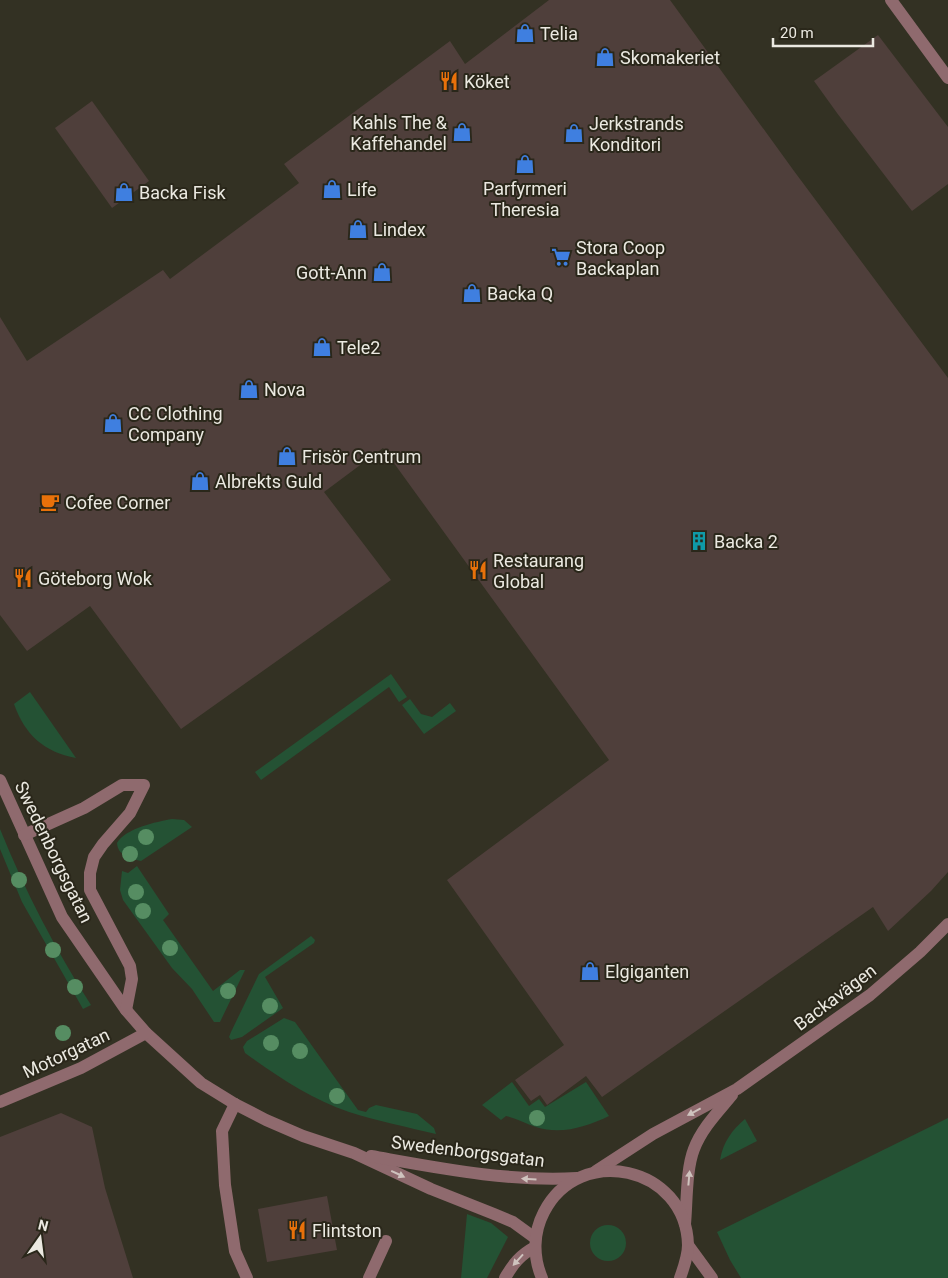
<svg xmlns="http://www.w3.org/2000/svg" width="948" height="1278" viewBox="0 0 948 1278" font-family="Roboto,sans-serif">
<rect width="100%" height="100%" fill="#333123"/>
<!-- green -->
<g fill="#245234">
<polygon points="391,674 407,697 399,702 389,687 261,780 255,772"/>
<path d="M30 692 76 758C44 752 25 735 14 704Z"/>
<polygon points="410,699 421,714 432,717 450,703 456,711 424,734 402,705"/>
<path d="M172 819 184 820 192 827 141 861C130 858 118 856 117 843 126 828 156 822 172 819Z"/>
<path d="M0 829C25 891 55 949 91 1005L83 1009 22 902 0 849Z"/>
<polygon points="137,866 169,914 163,920 213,991 240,970 245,970 220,1022 214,1022 192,989 172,968 123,900 120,890 122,871 128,873"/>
<polygon points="311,936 315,940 314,943 265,977 283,1008 242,1037 231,1040 229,1037 231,1032 259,974"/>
<path d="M284 1018 295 1022 358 1110 366 1112 369 1108 376 1105 417 1114 434 1128 436 1134C407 1127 377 1121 349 1112 311 1099 277 1076 245 1053L243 1047 247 1041Z"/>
<path d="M512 1082 529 1106 539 1099 545 1107 586 1082 609 1116C586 1127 561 1135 536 1127 526 1124 516 1118 506 1116L501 1120 482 1105Z"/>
<polygon points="948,1118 948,1278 741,1278 730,1260 717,1232"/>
<path d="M745 1119 757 1141 720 1160C723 1142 732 1130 745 1119Z"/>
<polygon points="467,1214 491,1223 508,1237 487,1278 461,1278"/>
<circle cx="608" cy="1243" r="18"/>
</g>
<!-- building -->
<g fill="#4f3f3b">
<polygon points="549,0 670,0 794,171 948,378 948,872 931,891 888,931 873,907 602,1097 586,1076 547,1105 540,1095 531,1101 515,1080 564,1045 447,880 609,760 383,448 324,492 391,580 181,729 90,606 27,651 0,615 0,317 27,361 163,270 170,279 299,183 284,164 450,41 465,64"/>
<polygon points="878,35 948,127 948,184 912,211 837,113 814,81"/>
<polygon points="92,101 149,181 112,208 55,128"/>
<polygon points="61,1113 92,1127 105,1188 133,1278 0,1278 0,1137"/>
<polygon points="327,1196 337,1250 267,1262 258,1209"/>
</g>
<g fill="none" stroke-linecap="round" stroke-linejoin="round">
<!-- minor -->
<g stroke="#8f6a6e" stroke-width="12">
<polyline points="891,0 948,78"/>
<polyline points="0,780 62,917 126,1010 146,1033 201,1083 235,1104 266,1120 303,1136 354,1153 431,1189 494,1214 513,1222 535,1238"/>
<polyline points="24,835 84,808 122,785 144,785 130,813 103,844 94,857 90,873 90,890 130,966 132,979 126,1010"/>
<polyline points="0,1102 81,1068 146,1033"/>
<polyline points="235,1104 222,1131 225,1185 235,1251 247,1278"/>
<path d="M371 1156C439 1168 508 1182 577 1178"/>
<polyline points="596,1171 653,1134 737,1089 870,995 920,952 948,924"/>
<path d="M685 1224C687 1203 686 1169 694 1149 702 1128 718 1112 732 1095"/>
<polyline points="688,1245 712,1278"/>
<polyline points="369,1278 386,1241"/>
<path d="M505 1278C513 1264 520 1255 535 1247"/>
<path d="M542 1278C533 1257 533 1233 544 1212 579 1143 686 1166 688 1245 688 1256 684 1267 680 1278"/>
</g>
</g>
<!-- trees -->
<g fill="#568d62">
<circle cx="146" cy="837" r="8"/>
<circle cx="130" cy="854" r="8"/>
<circle cx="19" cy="880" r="8"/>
<circle cx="136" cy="892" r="8"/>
<circle cx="143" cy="911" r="8"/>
<circle cx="170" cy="948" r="8"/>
<circle cx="53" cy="950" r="8"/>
<circle cx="75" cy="987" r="8"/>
<circle cx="228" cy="991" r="8"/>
<circle cx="270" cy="1006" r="8"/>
<circle cx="63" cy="1033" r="8"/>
<circle cx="271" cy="1043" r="8"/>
<circle cx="300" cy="1051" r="8"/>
<circle cx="337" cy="1096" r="8"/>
<circle cx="537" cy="1118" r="8"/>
</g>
<!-- one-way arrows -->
<defs><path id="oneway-solid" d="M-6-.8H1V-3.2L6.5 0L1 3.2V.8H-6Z" transform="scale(1.25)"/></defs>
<g fill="#cfc3be">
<use href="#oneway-solid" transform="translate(694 1112) rotate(152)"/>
<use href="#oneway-solid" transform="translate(398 1174) rotate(25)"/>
<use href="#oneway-solid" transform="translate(689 1178) rotate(-85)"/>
<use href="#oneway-solid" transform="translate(529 1179) rotate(-176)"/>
<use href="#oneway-solid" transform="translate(518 1260) rotate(132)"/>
</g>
<!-- icons -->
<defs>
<g id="shop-bare" transform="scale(1.5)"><path d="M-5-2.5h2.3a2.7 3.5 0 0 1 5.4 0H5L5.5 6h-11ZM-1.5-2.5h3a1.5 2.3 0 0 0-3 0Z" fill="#3f7fe0" stroke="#2a271a" stroke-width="2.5" paint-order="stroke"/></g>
<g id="restaurant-bare" transform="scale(1.5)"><path d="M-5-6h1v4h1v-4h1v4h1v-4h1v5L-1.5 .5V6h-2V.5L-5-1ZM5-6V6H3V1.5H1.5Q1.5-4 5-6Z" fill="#e8710a" stroke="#2a271a" stroke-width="2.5" paint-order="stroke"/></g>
<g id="supermarket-bare" transform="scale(1.5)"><path d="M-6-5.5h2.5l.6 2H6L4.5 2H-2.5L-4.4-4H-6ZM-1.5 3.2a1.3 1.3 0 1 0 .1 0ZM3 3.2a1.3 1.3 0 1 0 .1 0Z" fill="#3f7fe0" stroke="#2a271a" stroke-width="2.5" paint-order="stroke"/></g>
<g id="cafe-bare" transform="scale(1.5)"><path d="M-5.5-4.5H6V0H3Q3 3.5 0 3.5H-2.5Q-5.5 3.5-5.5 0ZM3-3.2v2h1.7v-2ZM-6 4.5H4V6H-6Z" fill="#e8710a" stroke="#2a271a" stroke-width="2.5" paint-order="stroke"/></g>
<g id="building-bare" transform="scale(1.5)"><path d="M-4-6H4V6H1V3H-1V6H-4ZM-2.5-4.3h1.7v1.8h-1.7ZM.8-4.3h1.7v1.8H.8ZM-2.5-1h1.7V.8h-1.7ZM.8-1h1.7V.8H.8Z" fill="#0f9aa8" stroke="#2a271a" stroke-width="2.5" paint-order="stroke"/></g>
</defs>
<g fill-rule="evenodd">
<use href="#shop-bare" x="525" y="33"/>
<use href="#shop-bare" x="605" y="57"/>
<use href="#restaurant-bare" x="449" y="81"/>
<use href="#shop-bare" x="462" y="132"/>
<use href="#shop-bare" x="574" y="133"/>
<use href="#shop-bare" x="525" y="164"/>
<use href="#shop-bare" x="332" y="189"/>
<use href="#shop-bare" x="124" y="192"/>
<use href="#shop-bare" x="358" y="229"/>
<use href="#supermarket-bare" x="561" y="257"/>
<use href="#shop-bare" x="382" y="272"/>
<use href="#shop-bare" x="472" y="293"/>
<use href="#shop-bare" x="322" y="347"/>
<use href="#shop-bare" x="249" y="389"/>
<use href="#shop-bare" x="113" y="423"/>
<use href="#shop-bare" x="287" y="456"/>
<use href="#shop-bare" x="200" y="481"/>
<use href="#cafe-bare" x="50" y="502"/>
<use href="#building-bare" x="699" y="541"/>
<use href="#restaurant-bare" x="478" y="570"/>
<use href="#restaurant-bare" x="23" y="578"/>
<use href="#shop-bare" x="590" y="971"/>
<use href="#restaurant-bare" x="297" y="1230"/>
</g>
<g text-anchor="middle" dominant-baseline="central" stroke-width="4" stroke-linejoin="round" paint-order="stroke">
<!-- poi labels -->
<g font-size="18" fill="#ebe9e1" stroke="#2a271a" text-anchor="start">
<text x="540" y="33">Telia</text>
<text x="620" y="57">Skomakeriet</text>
<text x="464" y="81">Köket</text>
<text x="447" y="122" text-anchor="end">Kahls The &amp;<tspan x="447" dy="21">Kaffehandel</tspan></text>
<text x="589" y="123">Jerkstrands<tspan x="589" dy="21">Konditori</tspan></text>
<text x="525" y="188" text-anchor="middle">Parfyrmeri<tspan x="525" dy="21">Theresia</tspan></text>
<text x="347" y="189">Life</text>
<text x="139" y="192">Backa Fisk</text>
<text x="373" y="229">Lindex</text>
<text x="576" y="247">Stora Coop<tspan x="576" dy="21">Backaplan</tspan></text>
<text x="367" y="272" text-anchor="end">Gott-Ann</text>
<text x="487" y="293">Backa Q</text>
<text x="337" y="347">Tele2</text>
<text x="264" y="389">Nova</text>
<text x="128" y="413">CC Clothing<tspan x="128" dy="21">Company</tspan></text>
<text x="302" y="456">Frisör Centrum</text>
<text x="215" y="481">Albrekts Guld</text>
<text x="65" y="502">Cofee Corner</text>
<text x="714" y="541">Backa 2</text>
<text x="493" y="560">Restaurang<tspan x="493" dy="21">Global</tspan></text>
<text x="38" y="578">Göteborg Wok</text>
<text x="605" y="971">Elgiganten</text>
<text x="312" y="1230">Flintston</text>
</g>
<!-- street labels -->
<g font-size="18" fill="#ebe9e1" stroke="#2a271a">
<text transform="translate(54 852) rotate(64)">Swedenborgsgatan</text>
<text transform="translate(835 997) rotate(-37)">Backavägen</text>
<text transform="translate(66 1053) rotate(-25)">Motorgatan</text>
<text transform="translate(468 1151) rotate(7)">Swedenborgsgatan</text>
</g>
</g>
<!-- north arrow -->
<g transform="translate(40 1238) rotate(14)" stroke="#2a271a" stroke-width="4" paint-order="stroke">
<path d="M0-4L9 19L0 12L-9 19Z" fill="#ebe9e1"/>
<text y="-8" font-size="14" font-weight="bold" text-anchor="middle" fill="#ebe9e1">N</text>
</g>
<!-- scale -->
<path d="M773 38v8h100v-8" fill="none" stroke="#ebe9e1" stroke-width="2.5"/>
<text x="780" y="38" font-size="15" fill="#ebe9e1" stroke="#2a271a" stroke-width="4" paint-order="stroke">20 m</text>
</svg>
